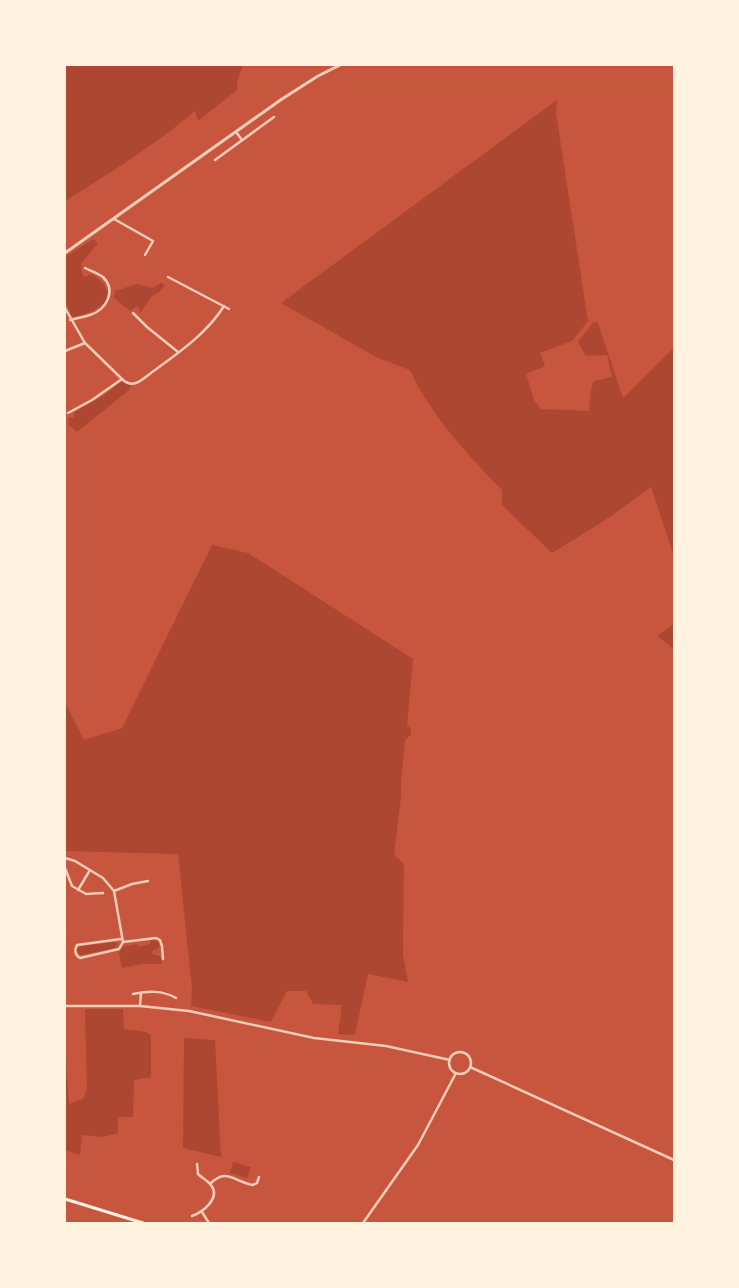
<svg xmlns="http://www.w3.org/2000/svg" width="739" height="1288" viewBox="0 0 739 1288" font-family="Arial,sans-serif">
<rect width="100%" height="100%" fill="#c8553d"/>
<!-- green -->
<g fill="#ae4732">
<path d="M65 65H243L237 82V90L198 121 195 111C155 145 110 173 65 201Z"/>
<path d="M557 100 556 113 588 321 572 341 540 353 545 366 526 374 534 400 541 409 589 411 591 390 594 381 612 377 607 355 586 356 578 342 593 322 598 323 623 398 674 348V556L651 487 610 517 552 553 502 505V490C467 454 431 416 410 370L376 357 281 303Z"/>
<path d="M93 239 98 243 81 264 82 274 85 277 92 274C124 296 100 311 74 317L71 315 65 299V257Z"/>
<polygon points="161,283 165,285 158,293 152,296 139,314 140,309 137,306 130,311 114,298 115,291 137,284 153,288"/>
<polygon points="122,381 131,385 129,390 77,432 68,424 69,418 74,417 75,412 103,396"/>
<polygon points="212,545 248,553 413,659 407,725 411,729 411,734 405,741 401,783 401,797 394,855 404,864 403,955 408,982 368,974 355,1035 338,1034 342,1005 313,1004 306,991 287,991 271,1022 191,1006 192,988 178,854 65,851 65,702 84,740 122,728"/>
<polygon points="674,624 674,649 657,636"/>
<polygon points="150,939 156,940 159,943 159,948 153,950 152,954 160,956 162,964 141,964 122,968 119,952 123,947 137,944 138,947 150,944"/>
<polygon points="114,942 118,944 115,948 81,955 77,952 77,949 80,946"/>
<polygon points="85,1009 123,1009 124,1029 146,1032 151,1035 151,1077 134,1080 133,1117 118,1117 118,1133 102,1137 82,1135 80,1155 65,1150 65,1043 69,1104 83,1099 87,1089"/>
<polygon points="184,1038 215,1040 221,1157 183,1148"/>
<polygon points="233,1162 251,1167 247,1178 230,1173"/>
</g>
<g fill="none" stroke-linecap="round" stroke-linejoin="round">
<!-- minor -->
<g stroke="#f1ccb7" stroke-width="2.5">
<polyline points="236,132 242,140"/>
<polyline points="215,160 274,117"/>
<polyline points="114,219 153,241 145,255"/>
<polyline points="168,277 229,309"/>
<path d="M65 308 85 343 122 379C126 383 130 385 136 383 143 380 149 374 155 370 180 352 208 332 224 306"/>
<polyline points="133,313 147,327 178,352"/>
<path d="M70 320C77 318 84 317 90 315 106 310 117 291 103 277 98 273 91 271 85 268"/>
<polyline points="65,351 85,343"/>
<polyline points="68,413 92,400 122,379"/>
<polyline points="65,858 75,861 103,878 114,891 123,942 156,938 160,940 162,946 163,959"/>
<polyline points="65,868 72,886 86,894 103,893"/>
<polyline points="78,890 90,870"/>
<polyline points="114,891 132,884 148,881"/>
<path d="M121 939 77 945C74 950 75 955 80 958L119 949 123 942"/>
<path d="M133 994C148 991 162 990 176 998"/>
<polyline points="65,1006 140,1006 189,1011 314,1038 386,1046 450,1060"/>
<polyline points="140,1006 141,993"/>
<circle cx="460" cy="1063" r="11"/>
<polyline points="470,1067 674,1160"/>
<path d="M210 1184C227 1167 234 1182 253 1185L257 1183 259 1177"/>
<polyline points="202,1212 209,1223"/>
<path d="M192 1216C203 1212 221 1198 211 1185 208 1181 202 1178 198 1174L197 1164"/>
<polyline points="363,1223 418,1145 456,1073"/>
</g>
<!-- tertiary -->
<polyline stroke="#f1ccb7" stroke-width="3" points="65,253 282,99 318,76 340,65"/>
<!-- secondary -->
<polyline stroke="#fff3e0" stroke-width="3" points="65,1199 143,1223"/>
</g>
<!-- border -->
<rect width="739" height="1288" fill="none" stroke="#fff3e0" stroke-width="132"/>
</svg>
